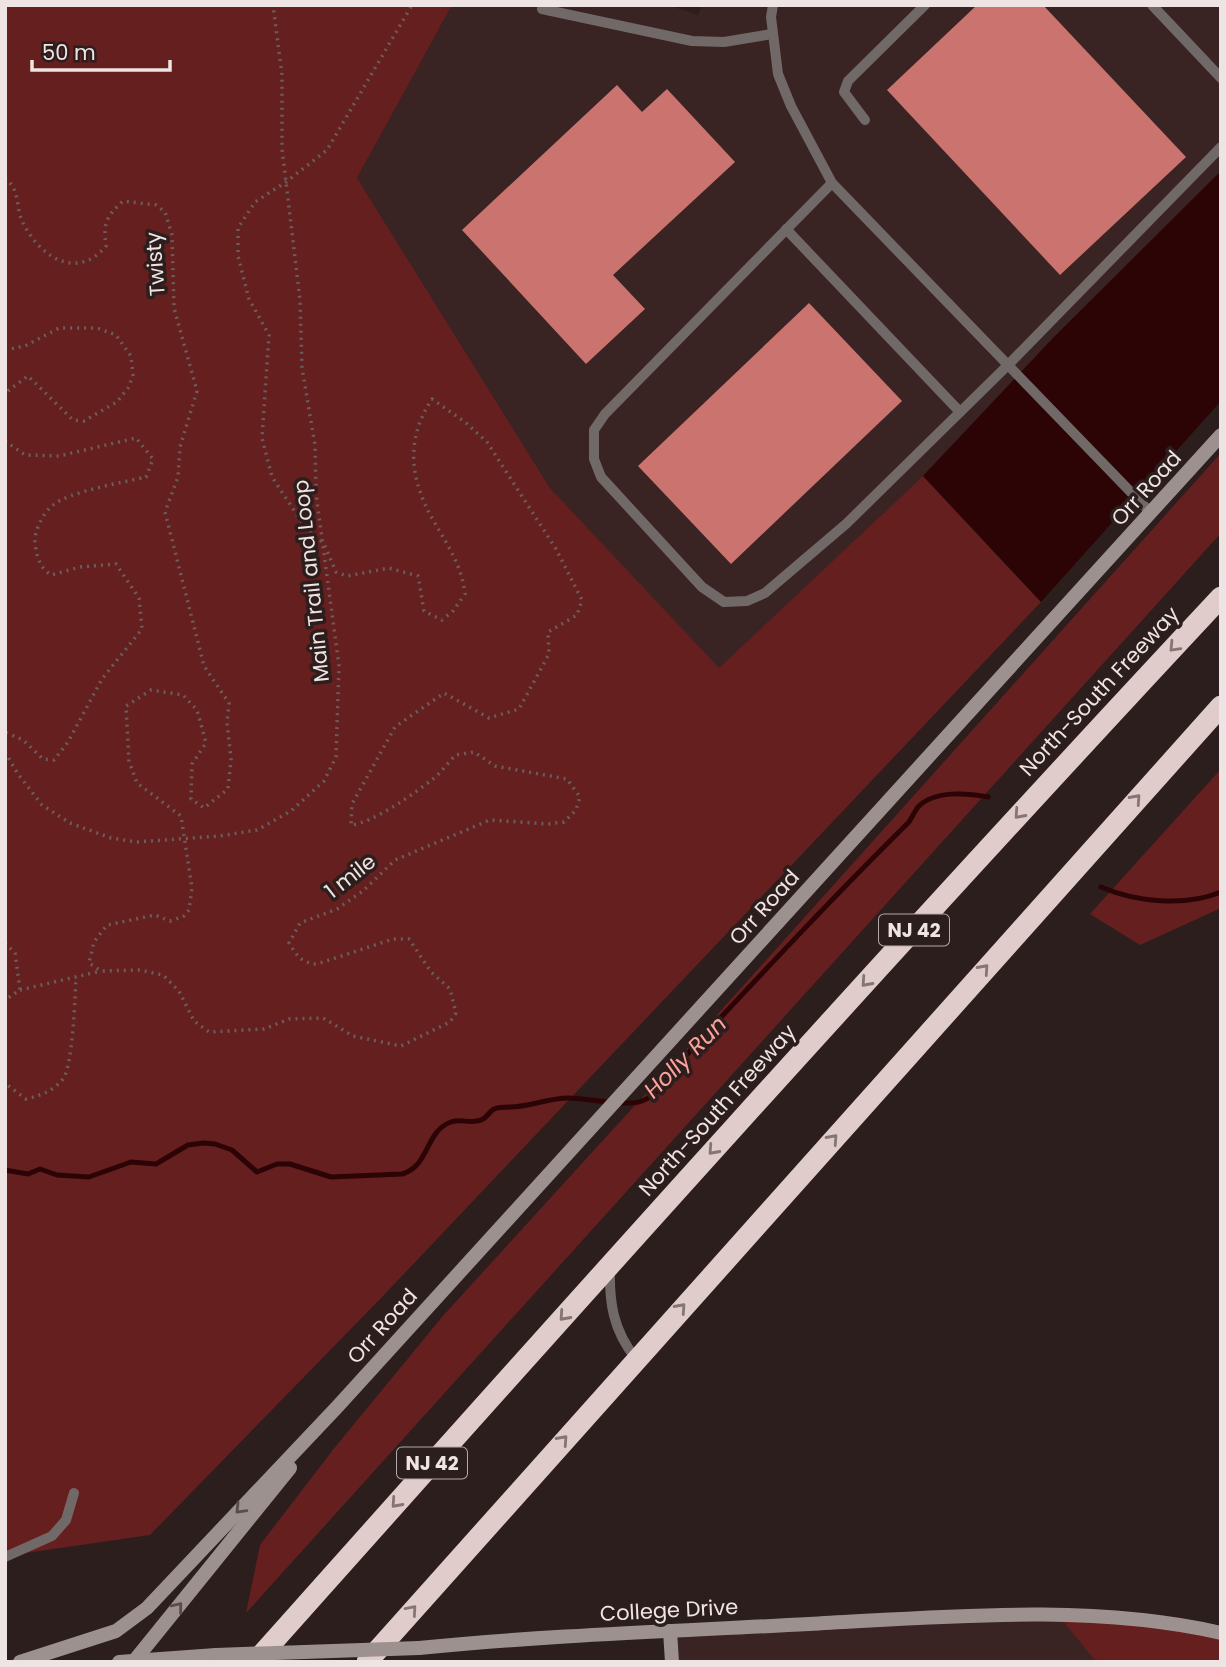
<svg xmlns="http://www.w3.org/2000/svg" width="1226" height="1667" viewBox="0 0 1226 1667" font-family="Poppins,sans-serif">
<rect width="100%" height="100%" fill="#2c1e1d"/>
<!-- built -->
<g fill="#392423">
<polygon points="452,5 668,5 698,15 702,5 1221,5 1221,171 1054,337 923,476 719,669 550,488 357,178"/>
<polygon points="996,1614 1130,1619 1221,1662 672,1662 670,1631"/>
</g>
<!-- green -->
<g fill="#661f1f">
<polygon points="5,5 452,5 357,178 550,488 719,668 923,476 1041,602 382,1297 150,1535 5,1556"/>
<polygon points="1221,453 1221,533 246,1613 260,1545 332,1451 442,1317 690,1045"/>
<polygon points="1221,769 1221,908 1140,945 1090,914"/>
<polygon points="1059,1616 1221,1633 1221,1662 1102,1662 1094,1659"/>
</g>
<!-- water -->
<polygon fill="#2c0405" points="1221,171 1221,401 1041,602 923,476 1054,337"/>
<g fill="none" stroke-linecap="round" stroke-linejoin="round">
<!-- stream -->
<g stroke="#2c0405" stroke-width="5">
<path d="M1101 887C1136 902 1185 907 1221 892"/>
<path d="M5 1170 28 1174 40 1169 57 1175 89 1177 131 1162 156 1164 188 1145 203 1143 215 1144 232 1150 257 1172 277 1164H290L331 1177 402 1174C430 1166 425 1131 451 1122 461 1118 473 1125 483 1119 487 1117 490 1111 494 1109 499 1107 505 1107 510 1107 530 1107 548 1098 568 1098 586 1098 627 1107 642 1101 661 1094 681 1060 696 1044 766 969 836 894 909 822 912 817 915 811 918 807 934 790 968 793 988 797"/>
</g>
</g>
<!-- building -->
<g fill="#cb746f">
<polygon points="977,5 1043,5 1186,157 1060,275 887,90"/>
<polygon points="617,85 642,112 667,89 735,162 613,275 645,309 586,364 462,230"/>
<polygon points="809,303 902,401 731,564 638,466"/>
</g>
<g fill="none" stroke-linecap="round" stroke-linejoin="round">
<!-- path -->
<g stroke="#6a5d5c" stroke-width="3.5" stroke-dasharray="2 5" stroke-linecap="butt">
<path d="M5 178C21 191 15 207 23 223 40 257 77 281 106 246 103 223 106 217 123 201L156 205 165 212 172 235 174 308 197 391 180 447 178 477 165 512 204 666 229 703 227 723 231 759 228 789 204 808 191 799 192 764 206 743 197 710 183 695 151 690 126 706 129 761 137 783 181 816 192 888 189 910 184 916 170 921 155 915 107 925 94 942 89 963 101 971 140 970 163 975 179 991 194 1021 209 1032 264 1029 289 1019 323 1018 353 1036 401 1046 450 1022 456 1013 450 989 431 972 409 939H393L317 964C301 963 297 956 289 943L300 923 337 909 363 891 395 860 490 820 548 824 564 822 576 810 580 797 567 779 495 766 474 752 456 755C448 762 442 772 433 779 415 793 373 823 351 825L352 804 395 727 444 693 489 718 519 709 549 654 548 632 577 615 582 600 556 549 487 442 465 422 432 399C405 440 410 479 433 520 447 544 462 566 465 594L453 611 442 620 424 611 418 576 389 568 347 576 336 572 324 544 301 521 272 477 262 438 269 335 249 299 238 256V228L255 202 286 182 327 150 412 5"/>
<polyline points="5,350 25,346 59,328 97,328 116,335 131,356 133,376 128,388 117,402 84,421 73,420 28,376 9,390 5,397"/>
<path d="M5 441 25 455 59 456 136 438 153 459 146 477C124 482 68 492 53 505 43 513 34 531 35 543 37 557 39 567 51 575L80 567 116 564 139 598 142 629 102 679 68 742 54 760 43 759 23 740 5 732"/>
<polyline points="5,752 18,774 42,805 70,823 111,838 137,842 220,836 257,830 291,811 324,781 336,757 339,666 316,494 315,445 302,368 300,300 286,182 282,149 282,75 273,5"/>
<polyline points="5,943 15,953 20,990 5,1000"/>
<polyline points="20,990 101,971"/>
<path d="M5 1080 6 1084 26 1099C41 1095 52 1092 63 1079 73 1065 75 996 76 977"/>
</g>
<!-- lane -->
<g stroke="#716968" stroke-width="10">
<polyline points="773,5 771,17 778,74 791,106 832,183 1151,513"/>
<polyline points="1152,5 1221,78"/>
<polyline points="542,9 692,41 724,42 772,34"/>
<polyline points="865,120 844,92 848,81 925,5"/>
<polyline points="832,183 605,414 594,430 594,459 601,477 702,587 724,602 747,601 765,593 846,524 1007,366 1221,147"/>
<polyline points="786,229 960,412"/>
<path d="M610 1267C609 1303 613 1330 636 1359"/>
<polyline points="5,1557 52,1536 66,1520 74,1493"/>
</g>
<!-- secondary -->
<g stroke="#9d918f" stroke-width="14">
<polyline points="670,1631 672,1662"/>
<path d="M419 1648C549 1635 679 1631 809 1624 943 1617 1090 1603 1221 1633"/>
<polyline points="135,1660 290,1468"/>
<polyline points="20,1662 116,1631 147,1608 338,1406 1221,435"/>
<polyline points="119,1662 216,1655"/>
</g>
<!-- highway -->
<g stroke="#e0ccca" stroke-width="21">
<path d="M255 1662C574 1304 894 947 1221 597"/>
<polyline points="367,1662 1221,706"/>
</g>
<!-- secondary-bridge -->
<polyline stroke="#9d918f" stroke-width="14" points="216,1655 419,1648"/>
</g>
<!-- one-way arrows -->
<defs><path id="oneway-chevron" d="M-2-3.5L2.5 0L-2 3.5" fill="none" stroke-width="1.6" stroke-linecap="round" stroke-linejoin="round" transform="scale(1.75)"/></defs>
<g stroke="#867574">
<use href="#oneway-chevron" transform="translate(1174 647) rotate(133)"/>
<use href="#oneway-chevron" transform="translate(1136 799) rotate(-48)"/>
<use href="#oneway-chevron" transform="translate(1019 814) rotate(132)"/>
<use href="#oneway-chevron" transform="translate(984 969) rotate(-48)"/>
<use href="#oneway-chevron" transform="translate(866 982) rotate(132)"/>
<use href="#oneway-chevron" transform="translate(833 1139) rotate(-48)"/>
<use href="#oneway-chevron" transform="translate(713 1150) rotate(132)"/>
<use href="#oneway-chevron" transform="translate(681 1308) rotate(-48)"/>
<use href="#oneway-chevron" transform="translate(564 1316) rotate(132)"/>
<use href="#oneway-chevron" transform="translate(563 1440) rotate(-48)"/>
<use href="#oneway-chevron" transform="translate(396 1503) rotate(132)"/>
<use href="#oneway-chevron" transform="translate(412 1610) rotate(-49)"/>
</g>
<g stroke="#594c4b">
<use href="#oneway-chevron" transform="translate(240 1509) rotate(134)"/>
<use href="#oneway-chevron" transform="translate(178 1607) rotate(-51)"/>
</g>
<g text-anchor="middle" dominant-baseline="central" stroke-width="7" stroke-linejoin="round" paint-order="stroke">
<!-- shield labels -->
<g fill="#2c1e1d" stroke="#b4a9a8" stroke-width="2">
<rect x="879" y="914.5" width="70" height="31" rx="5"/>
<rect x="397" y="1447.5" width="70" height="31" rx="5"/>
</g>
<g font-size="19" font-weight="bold" fill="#efe4e4">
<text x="914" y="930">NJ 42</text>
<text x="432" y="1463">NJ 42</text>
</g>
<!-- street labels -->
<g font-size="21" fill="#efe4e4" stroke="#2c1e1d">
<text transform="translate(155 264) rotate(-94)">Twisty</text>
<text transform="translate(1146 488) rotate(-48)">Orr Road</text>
<text transform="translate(311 581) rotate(-96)">Main Trail and Loop</text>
<text transform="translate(1099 691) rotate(-47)">North-South Freeway</text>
<text transform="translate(350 876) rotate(-38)">1 mile</text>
<text transform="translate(764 907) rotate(-48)">Orr Road</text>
<text transform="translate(717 1110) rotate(-48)">North-South Freeway</text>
<text transform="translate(382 1326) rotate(-48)">Orr Road</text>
<text transform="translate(669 1610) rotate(-3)">College Drive</text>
</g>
<!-- water labels -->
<g font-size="23" font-style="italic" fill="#ffa29c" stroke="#2c1e1d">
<text transform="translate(685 1057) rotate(-45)">Holly Run</text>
</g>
</g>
<!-- border -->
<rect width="1226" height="1667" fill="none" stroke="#efe4e4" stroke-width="14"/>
<!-- scale -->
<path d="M32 60v10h138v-10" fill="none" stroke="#efe4e4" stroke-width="3.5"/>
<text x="42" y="60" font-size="21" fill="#efe4e4" stroke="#2c1e1d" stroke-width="5" paint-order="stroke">50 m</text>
</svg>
